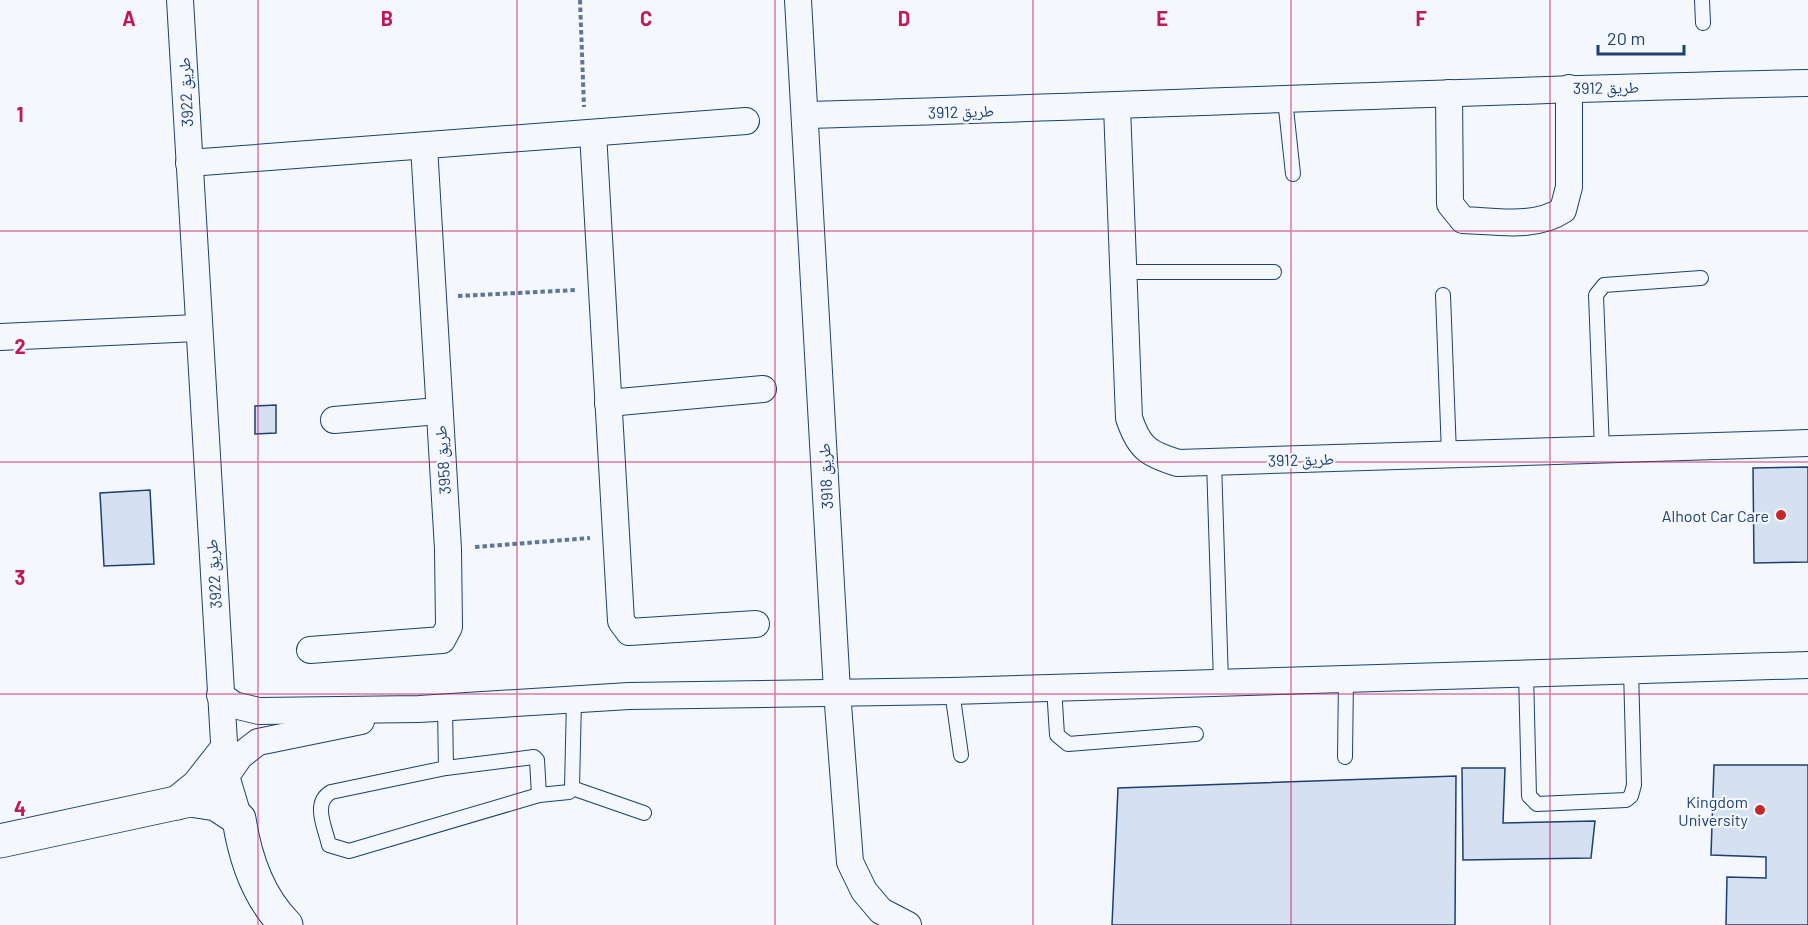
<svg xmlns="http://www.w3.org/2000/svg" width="1808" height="925" viewBox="0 0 1808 925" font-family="Barlow,'Noto Naskh Arabic',sans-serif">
<rect width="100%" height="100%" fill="#f4f7fb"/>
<!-- building -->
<g fill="#d5e0f0" stroke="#1d3f73" stroke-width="1.5">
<polygon points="276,405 276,433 255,434 255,406"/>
<polygon points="1808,467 1808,562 1754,563 1753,468"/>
<polygon points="150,490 154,564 104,566 100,493"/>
<polygon points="1714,765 1808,765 1808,925 1726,925 1727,877 1766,878 1766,857 1711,855"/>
<polygon points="1462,768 1505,768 1503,823 1595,821 1591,858 1463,860"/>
<polygon points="1456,776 1455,925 1112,925 1118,788"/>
</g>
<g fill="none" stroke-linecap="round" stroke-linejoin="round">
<!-- service casing -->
<g stroke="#1d3f73" stroke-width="16">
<g id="service">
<polyline points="1702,0 1703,23"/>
<polyline points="1285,99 1293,174"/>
<polyline points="1123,272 1274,272"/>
<polyline points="1443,295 1449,454"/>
<polyline points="1602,450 1596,295 1604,285 1701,278"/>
<polyline points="1214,462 1221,682"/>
<polyline points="1526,672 1529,796 1537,804 1626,800 1631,796 1634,785 1631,669"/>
<polyline points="1054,687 1057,735 1068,744 1196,734"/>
<polyline points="952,691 961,755"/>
<path d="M445 707 446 768 331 792C312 803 325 827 329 845L349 851 539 795 569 792 572 788 644 813"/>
<polyline points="1345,757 1346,678"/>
<polyline points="446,768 534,757 537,760 539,795"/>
<polyline points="572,788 574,700"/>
</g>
</g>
<!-- minor casing -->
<g stroke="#1d3f73" stroke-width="28">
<g id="minor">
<polyline points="180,0 226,776 239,819"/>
<polyline points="798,0 837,691 850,862 864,891 881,911 908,925"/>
<path d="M1449 93 1450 204 1463 220C1495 221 1535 229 1563 210L1569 187V88"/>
<path d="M1117 107 1129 418C1139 448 1148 454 1178 463L1808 443"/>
<path d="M805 115C1139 106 1473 90 1808 83"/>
<polyline points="593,133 621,621 629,632 756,624"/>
<polyline points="189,163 746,121"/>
<polyline points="0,337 197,328"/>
<polyline points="608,403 763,389"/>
<polyline points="334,420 438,411"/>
<polyline points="310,650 442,640 449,627 448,549 424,146"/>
<polyline points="220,695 234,705 259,711 419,709 629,696 952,691 1808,665"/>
<polyline points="226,776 240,756 258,742 361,721"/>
</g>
</g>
<!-- primary casing -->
<g stroke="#1d3f73" stroke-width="35">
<g id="primary">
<polyline points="177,803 198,786 224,753"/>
<path d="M0 841 190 800 216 804 239 819C245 858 258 897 286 925"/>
</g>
</g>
<!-- path -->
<g stroke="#5e769c" stroke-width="4" stroke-dasharray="4.5 3" stroke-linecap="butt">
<polyline points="580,0 584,107"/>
<polyline points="458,296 577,290"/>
<polyline points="475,547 590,538"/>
</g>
<!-- service -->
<use href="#service" stroke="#f4f7fb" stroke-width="14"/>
<!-- minor -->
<use href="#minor" stroke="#f4f7fb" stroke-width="26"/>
<!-- primary -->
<use href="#primary" stroke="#f4f7fb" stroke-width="33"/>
</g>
<!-- grid -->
<path fill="none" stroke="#c2185b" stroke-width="1.5" stroke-opacity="0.55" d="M258 0V925M517 0V925M775 0V925M1033 0V925M1291 0V925M1550 0V925M0 231H1808M0 462H1808M0 694H1808"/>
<!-- markers -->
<g fill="#c62828" stroke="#f4f7fb" stroke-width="2">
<circle cx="1781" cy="515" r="6"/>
<circle cx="1760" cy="810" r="6"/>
</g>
<g text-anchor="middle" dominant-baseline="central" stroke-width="4.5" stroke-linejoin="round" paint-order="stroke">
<!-- street labels -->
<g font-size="16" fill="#1d3f73" stroke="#f4f7fb">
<text transform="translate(1606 87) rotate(-1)">طريق 3912</text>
<text transform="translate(185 92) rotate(-93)">طريق 3922</text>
<text transform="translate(961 111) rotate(-2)">طريق 3912</text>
<text transform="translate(1301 459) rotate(-2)">طريق 3912</text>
<text transform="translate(442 460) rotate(-94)">طريق 3958</text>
<text transform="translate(825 476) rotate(-93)">طريق 3918</text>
<text transform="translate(213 574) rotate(-94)">طريق 3922</text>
</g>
<!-- poi labels -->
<g font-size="16" fill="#1d3f73" stroke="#f4f7fb" text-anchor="end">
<text x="1769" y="515">Alhoot Car Care</text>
<text x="1748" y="801">Kingdom<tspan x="1748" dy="18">University</tspan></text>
</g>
</g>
<g font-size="20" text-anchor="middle" font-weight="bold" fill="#c2185b" stroke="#f4f7fb" stroke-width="4.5" stroke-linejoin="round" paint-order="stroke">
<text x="129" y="26">A</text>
<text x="387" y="26">B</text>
<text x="646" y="26">C</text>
<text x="904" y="26">D</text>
<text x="1162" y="26">E</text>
<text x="1421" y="26">F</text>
<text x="20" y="122">1</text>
<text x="20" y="354">2</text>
<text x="20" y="585">3</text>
<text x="20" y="816">4</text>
</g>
<!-- scale -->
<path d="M1598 45v9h86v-9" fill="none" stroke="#1d3f73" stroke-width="3"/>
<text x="1607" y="45" font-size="18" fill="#1d3f73" stroke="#f4f7fb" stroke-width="4.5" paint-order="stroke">20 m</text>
</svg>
